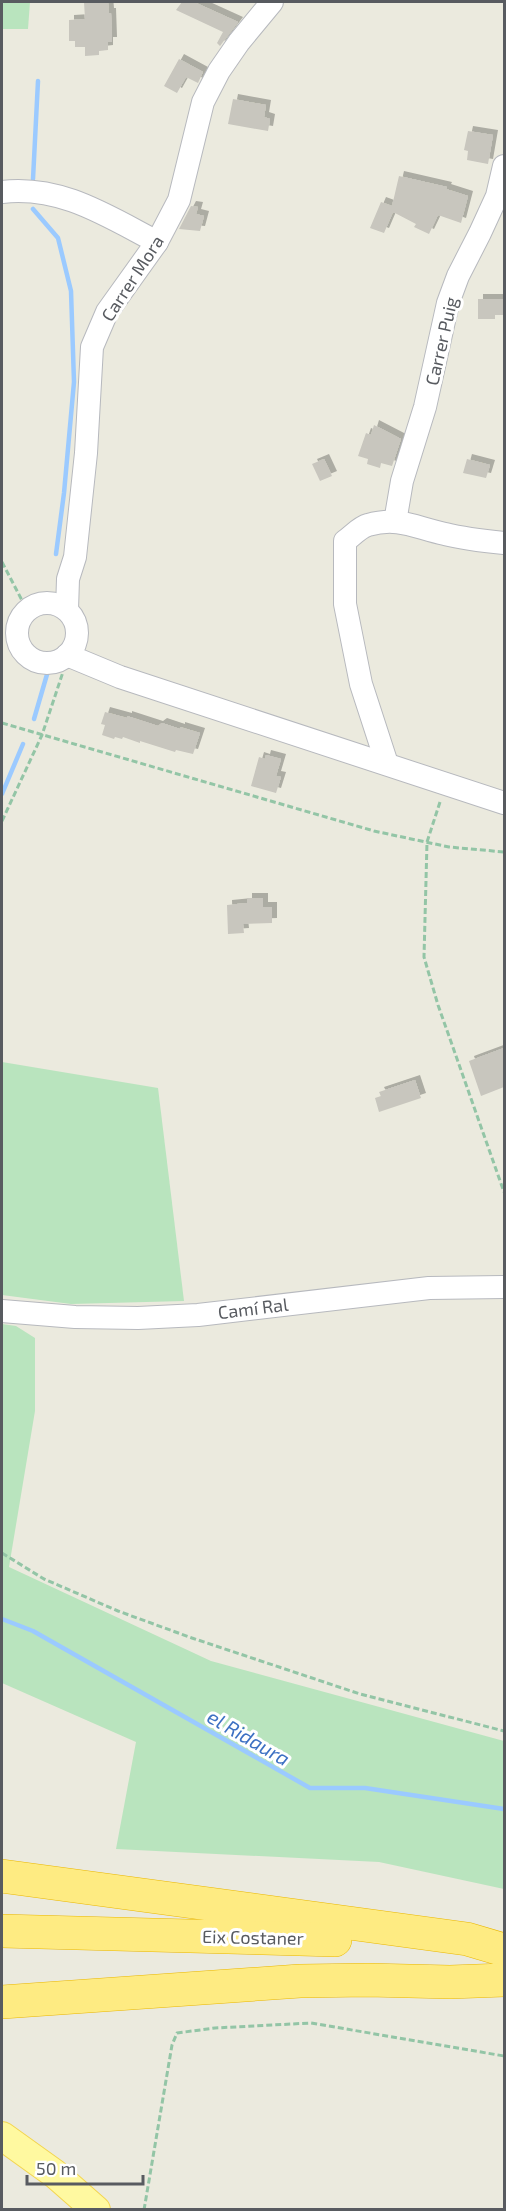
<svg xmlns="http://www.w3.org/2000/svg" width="506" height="2211" viewBox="0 0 506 2211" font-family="'Exo 2',sans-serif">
<defs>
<filter id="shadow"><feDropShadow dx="5" dy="-5" stdDeviation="0" flood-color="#0004"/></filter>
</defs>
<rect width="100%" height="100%" fill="#ebeade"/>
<!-- green -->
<g fill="#b9e4be">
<polygon points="2,2 30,2 28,29 2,29"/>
<polygon points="2,1062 158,1088 184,1301 71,1304 2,1295"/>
<polygon points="2,1324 16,1326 35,1338 35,1411 9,1567 211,1661 504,1741 504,1889 379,1862 116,1849 136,1742 2,1683"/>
</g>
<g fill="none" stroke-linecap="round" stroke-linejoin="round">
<!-- stream -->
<g stroke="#9bcaff" stroke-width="4.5">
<polyline points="33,179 38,81"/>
<polyline points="33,209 58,238 71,291 74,382 64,493 56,554"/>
<polyline points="34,719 48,671"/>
<polyline points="2,794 23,744"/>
<polyline points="2,1619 33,1631 310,1788 365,1788 504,1809"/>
</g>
</g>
<!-- building -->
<g fill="#c8c6be" filter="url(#shadow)">
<polygon points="84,2 108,2 109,13 111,13 112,42 108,42 108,50 99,51 99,55 85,56 85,47 75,47 75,41 69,41 69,20 85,19"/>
<polygon points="182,2 194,2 238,22 220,46 217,43 223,32 176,10"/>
<polygon points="179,59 203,72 198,83 186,77 177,93 164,86"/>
<polygon points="233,99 266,105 264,117 270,119 268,131 228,124"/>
<polygon points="468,131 493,135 488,164 467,160 468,151 464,150"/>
<polygon points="399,176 447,187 446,189 468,196 461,223 438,215 429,234 414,227 416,224 393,212 384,233 370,228 381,202 392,206"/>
<polygon points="191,206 198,207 196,214 204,216 200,231 179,229"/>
<polygon points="478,299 504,299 504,315 495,315 495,319 478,319"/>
<polygon points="374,425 401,439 392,466 381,463 380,468 367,464 368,459 358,456 366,433 371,435"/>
<polygon points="324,459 332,476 320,481 312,464"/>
<polygon points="467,459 490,465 486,478 463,473"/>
<polygon points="105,712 127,718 127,716 158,726 162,723 180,729 180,727 200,733 193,754 176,750 175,752 140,741 140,743 123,737 122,739 115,737 114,739 102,735 105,725 101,724"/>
<polygon points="266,755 281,759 276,776 281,777 276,793 251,786 259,757 265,759"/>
<polygon points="247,898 263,898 263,907 272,907 272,923 243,924 244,933 228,934 227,905 247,903"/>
<polygon points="504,1048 504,1087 481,1096 469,1061"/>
<polygon points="415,1080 421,1098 379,1112 375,1098 381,1096 379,1092"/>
</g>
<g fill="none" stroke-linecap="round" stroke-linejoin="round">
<!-- minor casing -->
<g stroke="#b7b9be" stroke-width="24">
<g id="minor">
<path d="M2 192C61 185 107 216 157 242"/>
<polyline points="395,522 402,481 425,407 448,303 458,276 480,233 497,196 504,166"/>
<circle cx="47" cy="633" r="30"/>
<polyline points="67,610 68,579 75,557 86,453 92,347 107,312 157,242 179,200 203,102 219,71 239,42 272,2"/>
<polyline points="67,655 120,677 504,803"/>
<path d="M387 764 361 684 345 604V541C352 536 360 527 368 525 399 516 416 528 445 534 465 539 484 541 504 543"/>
<polyline points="2,1311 75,1317 138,1318 198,1315 429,1288 504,1287"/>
</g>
</g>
<!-- major casing -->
<g stroke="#f3d550" stroke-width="30">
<polyline id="major" points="2,2136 55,2174 96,2210"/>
</g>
<!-- highway casing -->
<g stroke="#eab700" stroke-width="34">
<g id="highway">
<polyline points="2,1876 467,1939 504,1950"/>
<polyline points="2,1931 335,1940"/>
<polyline points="2,2002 300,1981 368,1980 450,1982 504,1980"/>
</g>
</g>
<!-- path -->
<g stroke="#93c5a6" stroke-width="3" stroke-dasharray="6 3" stroke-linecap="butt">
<polyline points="2,562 27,610"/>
<polyline points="2,723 374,831 449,847 504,852"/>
<polyline points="440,802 427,842 424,957 438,1005 504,1192"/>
<polyline points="2,821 42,735 63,672"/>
<polyline points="2,1553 44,1579 118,1611 192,1638 360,1694 504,1731"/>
<polyline points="144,2210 172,2045 177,2033 215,2028 311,2023 504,2056"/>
</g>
<!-- minor -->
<use href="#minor" stroke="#fff" stroke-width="22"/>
<!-- major -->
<use href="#major" stroke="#fff9a0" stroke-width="28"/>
<!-- highway -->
<use href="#highway" stroke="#feeb82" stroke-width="33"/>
</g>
<g text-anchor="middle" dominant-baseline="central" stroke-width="6" stroke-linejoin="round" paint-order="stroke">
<!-- street labels -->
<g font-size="18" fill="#585b60" stroke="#fff">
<text transform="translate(132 278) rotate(-57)">Carrer Mora</text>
<text transform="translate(441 341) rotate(-77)">Carrer Puig</text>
<text transform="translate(253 1308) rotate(-7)">Camí Ral</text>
<text transform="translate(253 1937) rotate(1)">Eix Costaner</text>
</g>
<!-- water labels -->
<g font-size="20" font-style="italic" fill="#3d71c3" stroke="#fff">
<text transform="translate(249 1737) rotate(30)">el Ridaura</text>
</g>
</g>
<!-- border -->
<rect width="506" height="2211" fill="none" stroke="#585b60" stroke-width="6"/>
<!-- scale -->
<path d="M27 2175v9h116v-9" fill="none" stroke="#585b60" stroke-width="3"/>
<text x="36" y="2175" font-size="18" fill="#585b60" stroke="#ffffff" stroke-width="4.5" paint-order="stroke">50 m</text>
</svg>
